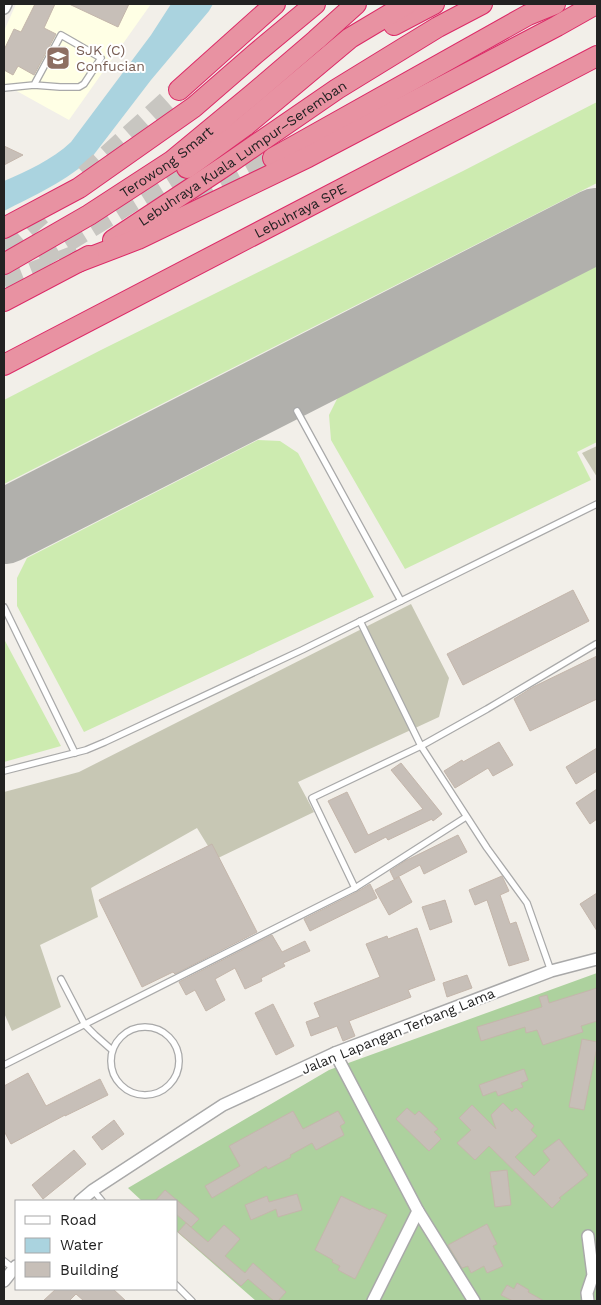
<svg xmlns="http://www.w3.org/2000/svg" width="601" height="1305" viewBox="0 0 601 1305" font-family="'Work Sans',sans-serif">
<rect width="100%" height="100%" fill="#f2efe9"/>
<!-- education -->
<polygon fill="#ffffe5" points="16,4 151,4 69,120 4,84 4,31"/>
<!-- construction -->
<g fill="#c7c7b4">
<polygon points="597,446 597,477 582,453"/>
<polygon points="411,604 449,678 439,717 298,782 314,812 216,859 197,828 91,888 98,917 40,945 61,1007 12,1031 4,1013 4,792 79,772"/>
</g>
<!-- grass -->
<g fill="#cdebb0">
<polygon points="597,102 597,183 4,484 4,400 101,350 463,171"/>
<polygon points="597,264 597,442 577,452 591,480 405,569 331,440 329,415 339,395"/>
<polygon points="258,440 280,441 298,453 374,597 84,732 17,606 17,578 27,558"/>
<polygon points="4,639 61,746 4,762"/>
</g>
<!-- forest -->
<polygon fill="#add19e" points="597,973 597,1301 256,1301 176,1231 176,1201 142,1201 128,1188 329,1070"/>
<!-- water -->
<path fill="#aad3df" d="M171 4H213L209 11 151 80 92 157C69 180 33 196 4 211V181C27 171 52 160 71 142L151 35Z"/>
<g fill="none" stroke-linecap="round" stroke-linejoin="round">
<!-- runway -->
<polyline stroke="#b1b0ac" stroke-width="74" points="4,527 597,225"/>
</g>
<!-- building -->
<g fill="#c7bfb8" stroke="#c4b6ab">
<polygon points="35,4 55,4 44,28 56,34 34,75 18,66 13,75 4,70 4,50 14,29 21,32"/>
<polygon points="69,4 129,4 118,27"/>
<polygon points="4,146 23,155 4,165"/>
<polygon points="573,590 589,621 463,685 447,654"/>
<polygon points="597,656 597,699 530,731 514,699 533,687"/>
<polygon points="499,742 513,765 493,776 488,768 455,788 444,771 462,760 463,762"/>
<polygon points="597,748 597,771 576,784 566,767"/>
<polygon points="401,763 442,814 433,821 432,819 388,840 386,837 355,853 328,801 347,792 368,835 423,809 391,770"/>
<polygon points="597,789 597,819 590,824 576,803"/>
<polygon points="458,835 467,852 424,874 420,865 394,879 390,871 405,861"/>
<polygon points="212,844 257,932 175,974 173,972 142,987 99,900"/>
<polygon points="502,876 509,891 500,895 510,924 516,922 529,960 509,966 487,900 475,905 469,890"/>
<polygon points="399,877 412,902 389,915 375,890"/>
<polygon points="370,884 377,898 310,931 304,919 357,892"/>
<polygon points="597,893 597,931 580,904"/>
<polygon points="445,900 452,922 430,930 422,907"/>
<polygon points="417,928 435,980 408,990 411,997 349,1021 355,1036 343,1041 337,1026 311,1036 306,1022 320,1017 314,1003 380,977 366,944 387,936 388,939"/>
<polygon points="272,935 282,952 305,941 310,951 283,963 285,966 261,978 262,981 245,989 235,968 215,979 225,1000 206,1011 195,990 186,995 179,982"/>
<polygon points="467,975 472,988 447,997 443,983"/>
<polygon points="597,988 597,1021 581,1026 583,1032 543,1045 537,1030 526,1033 525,1027 481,1041 477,1027 542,1007 539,997 547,995 549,1003"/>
<polygon points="273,1004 294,1046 276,1055 255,1013"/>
<polygon points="582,1039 597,1042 597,1047 584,1110 569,1107"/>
<polygon points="524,1069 528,1080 521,1083 523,1087 498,1096 496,1091 483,1096 479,1085"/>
<polygon points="28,1073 46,1106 100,1079 108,1095 65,1116 65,1115 11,1144 4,1131 4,1086"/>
<polygon points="503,1103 512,1112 516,1108 534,1126 531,1130 537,1136 515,1157 534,1176 550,1160 543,1151 559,1139 588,1175 559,1198 561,1199 552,1208 489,1146 475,1160 457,1143 471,1130 459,1118 472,1105 496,1129 491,1115"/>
<polygon points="407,1108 415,1115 419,1111 438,1129 434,1132 441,1139 429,1151 396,1119"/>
<polygon points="293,1111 303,1129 338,1111 345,1123 340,1126 344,1135 316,1150 312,1143 290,1155 291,1157 268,1169 266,1166 212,1198 205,1186 240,1166 229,1146"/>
<polygon points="114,1120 124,1134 102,1150 92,1137"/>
<polygon points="74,1150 86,1164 43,1199 32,1185"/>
<polygon points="507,1170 511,1205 495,1207 490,1172"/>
<polygon points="165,1190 199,1219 191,1227 176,1214 176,1201 155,1201"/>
<polygon points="297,1194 302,1210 278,1217 276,1209 251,1220 245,1205 267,1196 269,1202"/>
<polygon points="341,1196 370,1210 372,1208 387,1215 355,1279 338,1270 340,1266 332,1262 333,1260 315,1250"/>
<polygon points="186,1223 208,1242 224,1225 240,1239 225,1256 245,1273 253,1263 286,1292 278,1301 274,1301 248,1279 241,1286 178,1232"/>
<polygon points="487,1224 497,1244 493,1246 503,1266 487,1273 484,1266 471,1273 468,1266 462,1268 448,1245"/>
<polygon points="517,1283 529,1290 528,1292 544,1301 513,1301 501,1295 507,1285 514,1289"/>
<polygon points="56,1289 113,1289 126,1301 84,1301 76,1294 69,1301 43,1301"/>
</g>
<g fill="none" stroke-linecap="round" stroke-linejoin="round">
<!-- highway-tunnel -->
<g stroke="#c8c6c1" stroke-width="20" stroke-dasharray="20 10" stroke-linecap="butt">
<polyline points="85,175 179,90"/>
<polyline points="169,214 273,158"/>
<polyline points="4,248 49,208"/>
<polyline points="40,259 187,168"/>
<polyline points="4,283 78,254"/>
</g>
<!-- lane casing -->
<g stroke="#a9a9a9" stroke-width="8">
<g id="lane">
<polyline points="4,88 34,85 60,87 79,87 84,84 101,58 61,35 34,85"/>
<polyline points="297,411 401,601"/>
<polyline points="4,607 75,753"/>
<polyline points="360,621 421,746 487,848 527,903 551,971"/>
<polyline points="4,771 86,750 105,742 302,650 597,504"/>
<polyline points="355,888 312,798 421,746 487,709 596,644"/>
<polyline points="61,979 85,1025 95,1035 112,1050"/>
<circle cx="145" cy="1061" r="34"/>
<polyline points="4,1065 355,888 466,817"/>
<polyline points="93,1190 102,1201"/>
<polyline points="4,1261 14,1269"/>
<polyline points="176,1285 192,1301"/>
</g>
</g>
<!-- street casing -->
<g stroke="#a9a9a9" stroke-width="14">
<g id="street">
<polyline points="4,8 6,4"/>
<polyline points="335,1053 418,1211 474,1301"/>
<polyline points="80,1201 93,1190 223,1105 335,1053 551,971 597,959"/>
<polyline points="4,1281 16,1266"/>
<polyline points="373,1301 418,1211"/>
<polyline points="588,1301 587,1293 593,1275 588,1236"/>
</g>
</g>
<!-- highway casing -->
<g stroke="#dc2a67" stroke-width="22">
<g id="highway">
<polyline points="394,25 434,4"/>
<polyline points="179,90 275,4"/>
<polyline points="273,158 528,15 555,4"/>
<polyline points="187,168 245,126 350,38 407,4"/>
<polyline points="4,228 79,188 194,107 255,54 315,4"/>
<path id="s1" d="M113 240 225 166 337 89 438 27 482 4"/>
<polyline points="78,262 138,239 308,157 557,26 596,4"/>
<path id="s2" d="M4 264 89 215 172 161 253 94 316 40 356 4"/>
<polyline points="4,301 78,262 89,256"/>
<path id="s3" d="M4 365 597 56"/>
</g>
</g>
<!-- lane -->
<use href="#lane" stroke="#fff" stroke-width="5.5"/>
<!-- street -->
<use href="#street" stroke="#fff" stroke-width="11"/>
<!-- highway -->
<use href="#highway" stroke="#e892a2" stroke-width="20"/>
</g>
<!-- icons -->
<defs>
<g id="school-square" transform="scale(1.25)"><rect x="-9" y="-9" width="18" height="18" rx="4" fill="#8d6e63" stroke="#fff"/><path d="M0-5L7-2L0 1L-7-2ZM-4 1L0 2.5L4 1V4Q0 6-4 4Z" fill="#fff"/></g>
</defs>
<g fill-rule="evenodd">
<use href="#school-square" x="58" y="58"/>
</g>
<g text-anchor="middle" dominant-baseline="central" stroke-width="4" stroke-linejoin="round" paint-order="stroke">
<!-- education labels -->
<g font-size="14" fill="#785e54" stroke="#fff" text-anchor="start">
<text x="76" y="50">SJK (C)<tspan x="76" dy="16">Confucian</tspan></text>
</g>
<!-- street labels -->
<g font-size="14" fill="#222" stroke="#fff">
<text stroke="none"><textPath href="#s1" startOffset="156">Lebuhraya Kuala Lumpur–Seremban</textPath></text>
<text stroke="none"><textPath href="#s2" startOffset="192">Terowong Smart</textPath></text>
<text stroke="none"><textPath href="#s3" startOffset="334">Lebuhraya SPE</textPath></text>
<text transform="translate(398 1031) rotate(-22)">Jalan Lapangan Terbang Lama</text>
</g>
</g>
<!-- border -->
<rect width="601" height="1305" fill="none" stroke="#222222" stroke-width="10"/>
<!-- legend -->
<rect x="15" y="1200" width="162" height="90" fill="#ffffff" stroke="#a7a7a7"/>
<rect x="25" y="1216" width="25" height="8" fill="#ffffff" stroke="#a7a7a7"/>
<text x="60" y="1225" font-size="15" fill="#222222">Road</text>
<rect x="25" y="1238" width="25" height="15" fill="#aad3df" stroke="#a7a7a7"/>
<text x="60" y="1250" font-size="15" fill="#222222">Water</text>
<rect x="25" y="1262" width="25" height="15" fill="#c7bfb8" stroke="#a7a7a7"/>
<text x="60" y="1275" font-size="15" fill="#222222">Building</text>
</svg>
